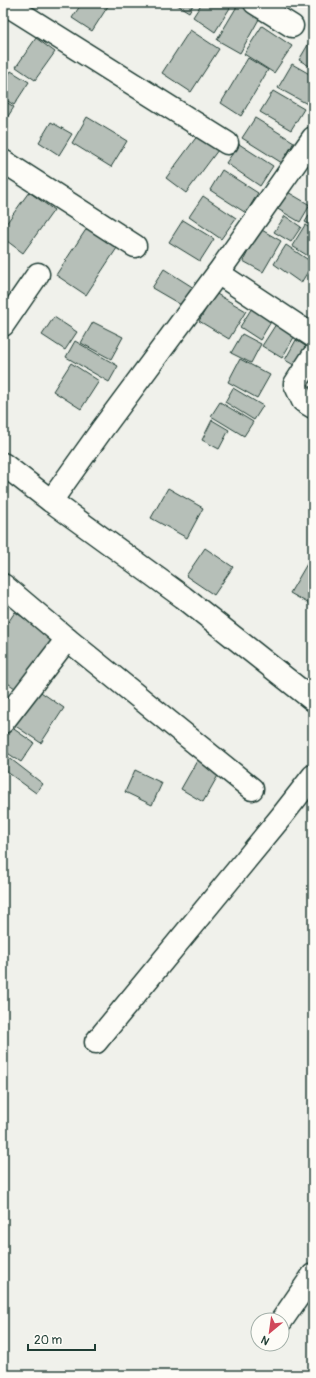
<svg xmlns="http://www.w3.org/2000/svg" width="316" height="1378" viewBox="0 0 316 1378" font-family="Pangolin,sans-serif">
<rect width="100%" height="100%" fill="#f0f1eb"/>
<filter id="ink" filterUnits="userSpaceOnUse"><feTurbulence type="fractalNoise" baseFrequency=".025" numOctaves="2"/><feDisplacementMap in="SourceGraphic" scale="8" xChannelSelector="R" yChannelSelector="G"/><feConvolveMatrix kernelMatrix="1 2 1 2 8 2 1 2 1" color-interpolation-filters="sRGB"/></filter>
<g filter="url(#ink)">
<!-- building -->
<g fill="#b6bfb8" stroke="#1f3d34">
<polygon points="82,3 110,3 92,31 72,18"/>
<polygon points="174,3 194,3 189,12"/>
<polygon points="202,3 233,3 215,32 193,17"/>
<polygon points="239,3 246,3 263,12 240,53 217,40"/>
<polygon points="262,26 292,46 274,73 244,54"/>
<polygon points="190,30 219,49 191,92 162,73"/>
<polygon points="36,38 55,52 35,80 16,67"/>
<polygon points="312,38 313,38 313,68 299,60"/>
<polygon points="248,58 268,70 241,116 221,103"/>
<polygon points="292,64 313,76 313,102 311,106 278,88"/>
<polygon points="11,71 29,82 14,105 3,98 3,83"/>
<polygon points="273,91 304,109 291,130 260,112"/>
<polygon points="3,100 14,107 3,124"/>
<polygon points="87,117 127,141 111,167 72,143"/>
<polygon points="255,118 294,142 282,163 242,138"/>
<polygon points="51,122 72,134 59,155 39,142"/>
<polygon points="198,135 218,150 186,193 166,178"/>
<polygon points="239,144 273,166 260,186 226,163"/>
<polygon points="222,170 258,193 246,213 210,190"/>
<polygon points="286,191 310,205 300,222 276,208"/>
<polygon points="29,192 54,210 23,253 3,238 3,228"/>
<polygon points="203,196 236,218 221,239 189,217"/>
<polygon points="313,209 313,226 305,222"/>
<polygon points="285,216 301,227 291,242 274,232"/>
<polygon points="183,220 214,239 200,261 169,242"/>
<polygon points="305,225 313,230 313,259 292,246"/>
<polygon points="87,228 117,248 86,295 56,275"/>
<polygon points="260,229 281,241 263,272 243,261"/>
<polygon points="286,245 313,263 301,283 274,264"/>
<polygon points="164,269 194,288 183,306 152,288"/>
<polygon points="215,293 246,311 229,339 199,321"/>
<polygon points="255,303 275,315 260,340 240,327"/>
<polygon points="54,317 77,332 65,350 42,335"/>
<polygon points="278,321 297,332 282,358 262,346"/>
<polygon points="93,322 123,337 111,359 81,343"/>
<polygon points="242,334 261,344 251,363 231,353"/>
<polygon points="296,340 310,349 299,368 285,360"/>
<polygon points="75,341 118,366 109,382 66,357"/>
<polygon points="240,359 270,375 257,398 228,382"/>
<polygon points="71,363 99,381 81,409 53,391"/>
<polygon points="233,388 263,406 254,420 225,402"/>
<polygon points="220,402 253,422 244,436 211,416"/>
<polygon points="212,420 229,430 219,449 202,440"/>
<polygon points="168,488 203,508 187,538 151,518"/>
<polygon points="205,548 233,567 214,595 186,576"/>
<polygon points="311,557 313,558 313,606 290,593"/>
<polygon points="15,612 53,638 18,690 3,680 3,630"/>
<polygon points="35,688 64,708 41,743 11,723"/>
<polygon points="8,725 34,743 21,762 3,750 3,733"/>
<polygon points="3,753 43,784 36,793 3,769"/>
<polygon points="198,759 220,772 203,802 181,789"/>
<polygon points="135,770 162,783 152,805 125,792"/>
</g>
<g fill="none" stroke-linecap="round" stroke-linejoin="round">
<!-- street casing -->
<g stroke="#1f3d34" stroke-width="25">
<g id="street">
<polyline points="4,3 227,143"/>
<polyline points="255,3 292,26"/>
<polyline points="3,161 135,246"/>
<polyline points="218,273 313,336"/>
<polyline points="3,325 38,274"/>
<polyline points="313,356 295,384 303,401 313,407"/>
<polyline points="3,464 51,501 183,597 313,700"/>
<polyline points="51,501 103,428 218,273 313,138"/>
<polyline points="3,585 67,639 252,789"/>
<polyline points="3,722 67,639"/>
<polyline points="96,1042 281,817 313,776"/>
<polyline points="282,1320 313,1275"/>
</g>
</g>
<!-- street -->
<use href="#street" stroke="#fdfcf7" stroke-width="22"/>
</g>
</g>
<!-- margin -->
<rect width="316" height="1378" fill="none" stroke="#fdfcf7" stroke-width="16"/>
<rect x="8" y="8" width="300" height="1362" fill="none" stroke="#1f3d34" stroke-width="1.5" filter="url(#ink)"/>
<!-- north arrow -->
<g transform="translate(270 1332) rotate(209)"><circle r="19" fill="#fdfcf7" stroke="#a4b0a9"/>
<path d="M0-3L7 15L0 10L-7 15Z" fill="#d1495b"/>
<text y="-6" font-size="11" font-weight="bold" text-anchor="middle" fill="#1f3d34">N</text>
</g>
<!-- scale -->
<path d="M28 1344v6h67v-6" fill="none" stroke="#1f3d34" stroke-width="2"/>
<text x="34" y="1344" font-size="12" fill="#1f3d34" stroke="#fdfcf7" stroke-width="3" paint-order="stroke">20 m</text>
</svg>
